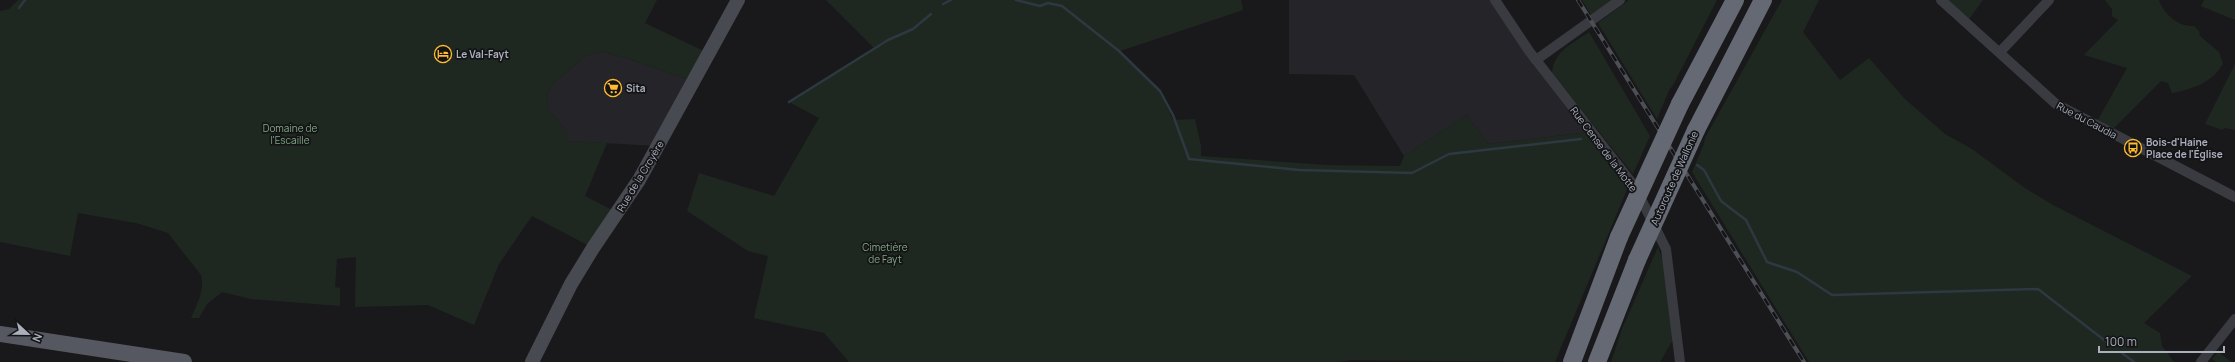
<svg xmlns="http://www.w3.org/2000/svg" width="2235" height="362" viewBox="0 0 2235 362" font-family="Manrope,sans-serif">
<rect width="100%" height="100%" fill="#19191c"/>
<!-- built -->
<g fill="#252529">
<polygon points="1289,0 1495,0 1589,132 1488,144 1467,115 1404,156 1354,75 1289,74"/>
<polygon points="603,52 626,58 692,81 658,146 567,141 567,132 549,110 547,98 551,85 586,56"/>
</g>
<!-- green -->
<g fill="#1e2820">
<path d="M18 0H657L645 23 708 53 692 81 626 58 603 52 586 56 551 85 547 98 549 110 567 132V141L607 143 585 196 618 213 593 248 532 216 499 264 474 325 428 305 355 307 356 257 337 259 335 287 340 288V306L251 299 222 292 207 304 199 318H191C197 304 205 290 201 275L168 233 136 223 78 213 70 256 0 242V11L9 9Z"/>
<polygon points="826,0 1241,0 1243,10 1120,51 1160,91 1173,120 1195,119 1201,146 1201,156 1327,165 1400,166 1404,156 1467,115 1488,144 1589,132 1628,187 1555,362 1351,360 1338,362 849,362 824,333 754,318 768,256 748,251 687,211 699,173 774,196 819,118 789,102 875,49"/>
<polygon points="1582,0 1619,0 1591,15"/>
<polygon points="1629,0 1717,0 1672,87 1670,88 1657,119 1598,23"/>
<polygon points="1782,0 1819,0 1803,32 1840,80 1869,58 1905,99 1945,134 1972,149 2025,188 2053,205 2192,276 2144,323 2160,333 2162,346 2174,362 1809,362 1692,172 1704,144 1705,138"/>
<polygon points="1941,0 1983,0 1967,22"/>
<path d="M2105 0H2159C2164 15 2179 27 2194 26L2199 31 2200 36 2219 52 2223 64C2211 83 2193 89 2172 93L2168 83 2161 81 2110 132 2095 125 2127 68 2084 55 2118 20 2112 16V9Z"/>
<polygon points="2204,0 2235,0 2235,20 2201,6"/>
<path d="M1589 32 1650 136 1633 174 1552 73C1554 51 1572 44 1589 32Z"/>
<polygon points="2235,64 2235,130 2224,128 2223,130 2205,124"/>
<polygon points="1658,247 1672,288 1674,338 1660,362 1611,362 1622,329"/>
<polygon points="2218,352 2229,360 2231,362 2216,362 2212,359"/>
</g>
<g fill="none" stroke-linecap="round" stroke-linejoin="round">
<!-- stream -->
<g stroke="#2d3841" stroke-width="2.5">
<polyline points="1016,0 1040,6 1048,3 1062,6 1119,51 1160,91 1173,115 1189,159 1299,170 1412,173 1449,154 1581,139"/>
<polyline points="943,4 951,0"/>
<polyline points="19,8 25,0"/>
<polyline points="789,102 888,40 913,29 931,14"/>
<polyline points="1697,165 1704,170 1721,201 1746,220 1767,262 1797,272 1832,295 2038,289 2108,343"/>
<polyline points="2122,353 2134,362"/>
</g>
<!-- street -->
<g stroke="#3a3b41" stroke-width="10">
<polyline points="1495,0 1529,51 1635,187 1666,249 1680,362"/>
<polyline points="1941,0 2056,104 2235,197"/>
<polyline points="2000,52 2049,0"/>
<polyline points="1536,60 1620,0"/>
<polyline points="2201,362 2235,319"/>
</g>
<!-- secondary -->
<polyline stroke="#484a51" stroke-width="14" points="532,362 571,284 593,248 639,180 738,0"/>
<!-- primary -->
<polyline stroke="#555860" stroke-width="16" points="0,334 184,362"/>
<!-- highway -->
<g stroke="#656973" stroke-width="18">
<polyline points="1680,104 1735,0"/>
<polyline points="1696,130 1763,0"/>
<polyline points="1572,362 1619,237"/>
<polyline points="1597,362 1637,260"/>
</g>
<!-- rail casing -->
<g stroke="#4d4f56" stroke-width="4">
<polyline id="rail" points="1578,0 1804,362"/>
</g>
<!-- rail -->
<use href="#rail" stroke="#141417" stroke-width="2.5" stroke-dasharray="8" stroke-linecap="butt"/>
<!-- highway-bridge -->
<g stroke="#656973" stroke-width="18">
<polyline points="1619,237 1680,104"/>
<polyline points="1637,260 1696,130"/>
</g>
</g>
<!-- icons -->
<defs>
<g id="hotel-ring" transform="scale(0.9)"><circle r="9.5" fill="#141417" stroke="#ffbc2e" stroke-width="1.5"/><path d="M-6-4.5h1.5V1H6V5H4.5V3h-9V5H-6ZM-4 0a1.8 1.8 0 1 1 3.6 0ZM.5 0V-2.5h3Q6-2.5 6 0Z" fill="#ffbc2e"/></g>
<g id="supermarket-ring" transform="scale(0.9)"><circle r="9.5" fill="#141417" stroke="#ffbc2e" stroke-width="1.5"/><path d="M-6-5.5h2.5l.6 2H6L4.5 2H-2.5L-4.4-4H-6ZM-1.5 3.2a1.3 1.3 0 1 0 .1 0ZM3 3.2a1.3 1.3 0 1 0 .1 0Z" fill="#ffbc2e"/></g>
<g id="bus-ring" transform="scale(0.9)"><circle r="9.5" fill="#141417" stroke="#ffbc2e" stroke-width="1.5"/><path d="M-5-6H5V4H4V6H2V4H-2V6H-4V4H-5ZM-3.5-4V0h7V-4ZM-3.5 1.2v1.5H-2V1.2ZM2 1.2v1.5H3.5V1.2Z" fill="#ffbc2e"/></g>
</defs>
<g fill-rule="evenodd">
<use href="#hotel-ring" x="443" y="54"/>
<use href="#supermarket-ring" x="613" y="88"/>
<use href="#bus-ring" x="2133" y="148"/>
</g>
<g text-anchor="middle" dominant-baseline="central" stroke-width="3.5" stroke-linejoin="round" paint-order="stroke">
<!-- poi labels -->
<g font-size="10" font-weight="bold" fill="#aab0bc" stroke="#141417" text-anchor="start">
<text x="456" y="54">Le Val-Fayt</text>
<text x="626" y="88">Sita</text>
<text x="2146" y="142">Bois-d'Haine<tspan x="2146" dy="12">Place de l'Église</tspan></text>
</g>
<!-- street labels -->
<g font-size="10" fill="#aab0bc" stroke="#141417">
<text transform="translate(2087 120) rotate(28)">Rue du Caudia</text>
<text transform="translate(1604 149) rotate(53)">Rue Cense de la Motte</text>
<text transform="translate(640 176) rotate(-59)">Rue de la Croyère</text>
<text transform="translate(1674 178) rotate(-66)">Autoroute de Wallonie</text>
</g>
<!-- park labels -->
<g font-size="10" fill="#80a983" stroke="#141417">
<text x="290" y="128">Domaine de<tspan x="290" dy="12">l'Escaille</tspan></text>
<text x="885" y="247">Cimetière<tspan x="885" dy="12">de Fayt</tspan></text>
</g>
</g>
<!-- north arrow -->
<g transform="translate(28 334) rotate(112)" stroke="#141417" stroke-width="3" paint-order="stroke">
<path d="M0-3L7 15L0 10L-7 15Z" fill="#aab0bc"/>
<text y="-6" font-size="11" font-weight="bold" text-anchor="middle" fill="#aab0bc">N</text>
</g>
<!-- scale -->
<path d="M2099 346v6h125v-6" fill="none" stroke="#aab0bc" stroke-width="2"/>
<text x="2105" y="346" font-size="12" fill="#aab0bc" stroke="#141417" stroke-width="3" paint-order="stroke">100 m</text>
</svg>
